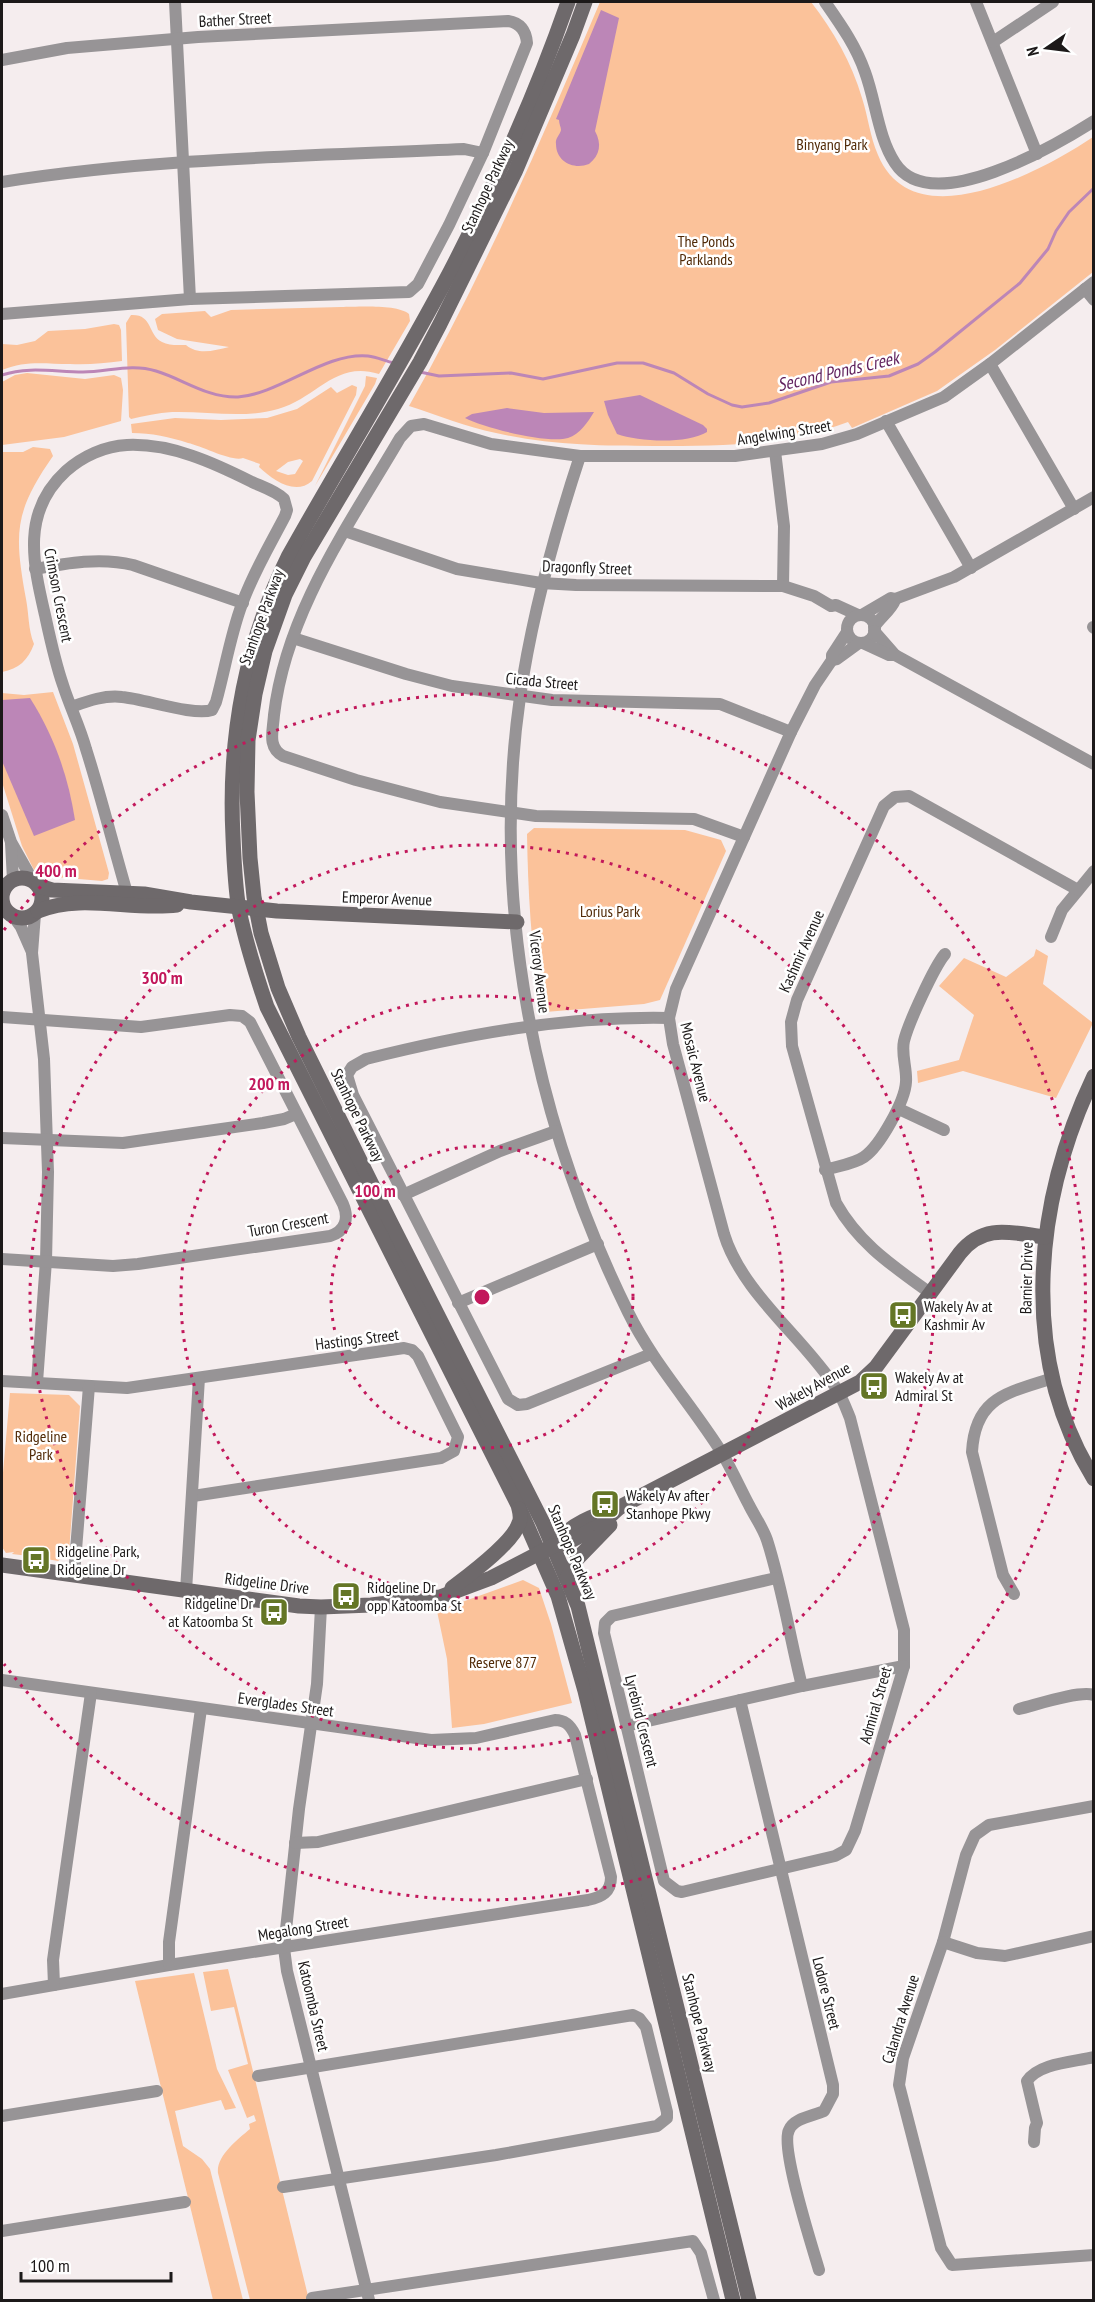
<svg xmlns="http://www.w3.org/2000/svg" width="1095" height="2302" viewBox="0 0 1095 2302" font-family="'PT Sans Narrow',sans-serif">
<rect width="100%" height="100%" fill="#f5edee"/>
<!-- green -->
<g fill="#fbc29a" fill-rule="evenodd">
<path d="M600 2H811C833 30 852 63 862 98 868 116 870 137 878 155 914 241 1042 171 1093 137V272L995 350 937 391 852 428 848 422C785 446 720 446 654 446 601 446 548 445 496 433 466 427 438 415 409 406 483 276 542 139 600 2Z"/>
<path d="M341 307C357 307 397 304 409 314L410 321 379 374C335 360 317 398 278 409 244 419 207 411 172 412 158 413 144 416 131 419L129 417 126 323 131 315C153 314 147 334 162 342 169 346 179 345 186 345 199 356 215 350 229 347L177 339 158 330 155 319 162 314 205 311 211 317 231 310Z"/>
<path d="M114 324 119 325 121 330 122 361C105 363 88 365 70 364 45 364 26 360 2 370V344L17 345 35 341 48 331 85 329Z"/>
<polygon points="27,373 85,379 114,375 121,378 123,390 121,421 64,437 2,445 2,382 15,375"/>
<polygon points="366,376 377,378 375,384 315,486 365,386"/>
<path d="M352 385 357 387 356 395 312 481C295 496 273 480 259 467L260 464 243 458C232 462 202 446 188 443 170 437 151 433 132 433L131 424 175 418 221 420 267 418 297 409 331 387 337 393ZM300 459 303 461 295 474 288 475 276 471 288 462Z"/>
<path d="M33 447 50 449 53 456C14 512 14 533 26 599 29 614 28 629 34 644 28 660 19 669 2 672V452H23Z"/>
<polygon points="53,692 73,744 109,873 108,879 102,881 44,876 35,872 22,846 2,782 2,693 24,695"/>
<path d="M534 828 685 830 721 840 726 851 660 1000 644 1004 545 1012 541 1007C531 949 528 892 527 834Z"/>
<polygon points="1036,949 1048,956 1043,984 1093,1023 1056,1098 963,1071 918,1083 917,1071 959,1060 974,1015 939,986 964,958 1006,977 1034,956"/>
<polygon points="10,1393 69,1395 80,1406 69,1552 58,1561 35,1557 34,1555 29,1554 29,1556 12,1554 14,1552 6,1553 2,1547 2,1484"/>
<polygon points="523,1580 539,1588 551,1624 572,1703 484,1724 452,1728 447,1659 437,1611"/>
<path d="M228 1969 309 2300H250L218 2173C216 2156 238 2139 250 2129L249 2124 256 2121 254 2115 247 2118 228 2070 248 2064 234 2007 211 2011 203 1972Z"/>
<polygon points="194,1973 217,2069 236,2108 225,2110 221,2100 175,2111 183,2146 202,2159 210,2169 243,2300 213,2300 135,1981"/>
</g>
<!-- water -->
<g fill="#bc86b7">
<path d="M601 10 619 18 595 131C602 144 600 155 589 164 574 170 556 162 556 144 555 138 560 135 561 130 561 127 559 124 559 120L556 119Z"/>
<path d="M640 395 703 425 707 429V432C688 444 639 442 617 434L608 415 604 401Z"/>
<path d="M507 408 544 413 594 412C588 422 580 434 568 438 548 444 484 428 465 418L472 414Z"/>
<path d="M30 698C54 736 68 775 75 820L34 836 2 761V700Z"/>
</g>
<g fill="none" stroke-linecap="round" stroke-linejoin="round">
<!-- stream -->
<g stroke="#bc86b7" stroke-width="3">
<polyline points="420,372 439,376 511,373 543,379 617,363 643,363 674,373 708,394 732,405 742,407 769,403 831,382 889,376 918,364 935,352 1020,283 1048,249 1056,231 1069,212 1094,188"/>
<path d="M2 375C29 366 55 372 83 372 108 372 131 363 156 371 183 379 207 398 238 397 280 394 325 352 368 356 377 357 385 361 394 363"/>
</g>
<!-- street -->
<g stroke="#979496" stroke-width="12">
<polyline points="175,2 190,299"/>
<path d="M825 2C841 25 856 46 865 72 876 102 878 137 895 163 931 219 1056 145 1094 121"/>
<polyline points="976,2 1037,154"/>
<polyline points="993,42 1053,2"/>
<path d="M2 60 67 48 198 37 508 21C520 23 526 31 527 43L483 153 449 225 418 284 409 292 190 299 2 314"/>
<path d="M2 182C154 158 310 156 464 149L483 153"/>
<polyline points="1085,289 1094,300"/>
<polyline points="990,364 1074,509"/>
<polyline points="886,421 971,568"/>
<polyline points="775,451 784,526 783,586"/>
<path d="M580 456C554 535 532 614 520 697 490 906 535 1123 628 1312 653 1363 692 1405 722 1453 732 1470 740 1488 749 1505 755 1517 763 1528 767 1540 782 1587 790 1638 802 1686"/>
<polyline points="345,531 457,569 541,583 576,585 783,586 814,596 831,606 836,605 858,615"/>
<path d="M35 569C67 563 101 557 133 565L243 603"/>
<polyline points="862,615 891,598 895,599 954,577 1094,497"/>
<circle cx="861" cy="629" r="14"/>
<path d="M874 627C880 618 892 609 895 600"/>
<polyline points="1093,627 1094,628"/>
<polyline points="874,631 895,655"/>
<polyline points="293,638 406,674 452,686 552,700 720,704 791,732"/>
<polyline points="863,643 889,655 895,655 1094,764"/>
<polyline points="832,660 837,659 859,643"/>
<path d="M71 707C88 701 104 695 122 697 145 699 193 716 212 710L216 702C225 670 230 636 242 604 253 573 270 545 285 516L287 510 284 499C276 491 263 487 252 482 214 463 171 443 127 445 105 446 83 456 66 471 21 512 33 563 45 615 50 638 55 662 63 685 70 707 80 727 86 749 101 796 113 845 127 893"/>
<polyline points="2,815 11,842 33,881"/>
<path d="M744 837 694 819 536 816 440 802 356 780 283 756C267 747 273 731 274 715 286 612 349 525 400 438L411 426 424 424 491 444 580 456H735L822 444 857 434 944 397 990 364 1094 282"/>
<polyline points="11,843 13,880"/>
<polyline points="35,914 32,953 44,1059 48,1172 46,1261 37,1382"/>
<polyline points="13,916 21,927 32,952"/>
<polyline points="1051,937 1062,910 1094,871"/>
<path d="M2 1017 141 1027 230 1015 242 1016 250 1022 343 1204C349 1218 346 1231 330 1236L138 1264 113 1266 2 1259"/>
<polyline points="899,1109 944,1130"/>
<polyline points="2,1138 123,1143 263,1123 284,1119 296,1114"/>
<path d="M825 1170C838 1166 854 1164 864 1157 880 1146 905 1101 906 1082 907 1068 901 1054 904 1041 908 1024 934 967 945 954"/>
<polyline points="403,1195 500,1151 556,1131"/>
<path d="M930 1293C893 1266 859 1244 836 1203L792 1046 791 1022 797 1000 884 806 895 797 909 796 1078 890"/>
<polyline points="458,1303 598,1244"/>
<path d="M651 1354 527 1404 518 1405 508 1399 353 1095 347 1075 352 1067 366 1059C466 1034 565 1016 669 1018"/>
<polyline points="2,1381 127,1388 404,1348 412,1350 418,1356 458,1437 454,1451 441,1458 193,1496"/>
<polyline points="74,1575 89,1386"/>
<path d="M776 1578 612 1616 605 1623 604 1633 664 1881 677 1891 682 1892 835 1856 846 1850 855 1831 904 1666V1630L850 1418C846 1408 842 1397 836 1388 803 1337 742 1293 724 1234L673 1044 669 1018 676 989 791 732 815 685 832 660V655L847 632"/>
<polyline points="186,1591 199,1378"/>
<path d="M1014 1594 1003 1575 972 1452C975 1397 1007 1393 1053 1378"/>
<polyline points="321,1607 317,1684 299,1809 284,1948 287,1971 369,2300"/>
<path d="M2 1680 431 1740 476 1738 555 1720C566 1720 571 1726 575 1735L611 1877C611 1892 602 1897 588 1900L169 1965 2 1994"/>
<path d="M740 1700 833 2085V2094L824 2111C813 2116 794 2118 789 2130 780 2147 812 2246 819 2270"/>
<path d="M1019 1709C1036 1705 1079 1690 1094 1695"/>
<polyline points="626,1726 802,1686 904,1666"/>
<polyline points="1094,1806 989,1825 975,1835 966,1855 943,1942 903,2058 899,2085 941,2248 952,2265 1094,2255"/>
<polyline points="295,1843 318,1842 587,1779"/>
<polyline points="943,1942 977,1953 1005,1956 1094,1936"/>
<polyline points="169,1965 169,1942 201,1709"/>
<polyline points="54,1985 53,1960 91,1693"/>
<polyline points="258,2076 633,2015 639,2018 646,2027 667,2112 667,2118 657,2126 496,2155 283,2187"/>
<polyline points="2,2116 157,2091"/>
<path d="M1034 2142 1035 2128 1037 2123 1027 2081C1039 2063 1073 2062 1094 2057"/>
<polyline points="2,2231 185,2202"/>
<polyline points="312,2298 693,2241 701,2253 714,2300"/>
</g>
<!-- secondary -->
<g stroke="#6e696b" stroke-width="15">
<path d="M568 2C536 94 495 185 450 272 399 369 341 462 288 557 244 646 228 739 233 837 234 862 235 886 239 910 246 943 256 975 267 1007L519 1507 558 1596 585 1691 733 2300"/>
<polyline points="585,2 573,35 515,172 440,324 420,362 304,557 285,595 265,651 255,694 248,740 247,792 250,858 254,897 261,933 278,988 299,1037 390,1221 543,1523 578,1606 749,2300"/>
<circle cx="22" cy="898" r="20"/>
<polyline points="39,886 52,890 144,894 191,902 277,911 517,922"/>
<path d="M38 911C82 893 131 911 177 905"/>
<path d="M1094 1076C1034 1202 1018 1356 1094 1479"/>
<path d="M553 1546C569 1524 595 1515 620 1507L860 1382 876 1367 960 1253C984 1223 1012 1233 1045 1237"/>
<polyline points="2,1565 299,1606 321,1607 371,1605 440,1597 491,1578 553,1546 567,1543 599,1526 620,1507"/>
<polyline points="567,1578 577,1559 610,1525"/>
<path d="M452 1588C469 1575 513 1543 519 1523 521 1519 520 1513 519 1509"/>
</g>
</g>
<!-- distance rings -->
<g fill="none" stroke="#c2185b" stroke-width="3" stroke-dasharray="3 6">
<circle cx="482" cy="1297" r="151"/>
<circle cx="482" cy="1297" r="301"/>
<circle cx="482" cy="1297" r="452"/>
<path d="M4 930A603 603 0 1 1 4 1664"/>
</g>
<!-- icons -->
<defs>
<g id="bus-square" transform="scale(1.5)"><rect x="-9" y="-9" width="18" height="18" rx="4" fill="#647626" stroke="#fff"/><path d="M-5-6H5V4H4V6H2V4H-2V6H-4V4H-5ZM-3.5-4V0h7V-4ZM-3.5 1.2v1.5H-2V1.2ZM2 1.2v1.5H3.5V1.2Z" fill="#fff"/></g>
</defs>
<g fill-rule="evenodd">
<use href="#bus-square" x="903" y="1315"/>
<use href="#bus-square" x="874" y="1386"/>
<use href="#bus-square" x="605" y="1504"/>
<use href="#bus-square" x="36" y="1560"/>
<use href="#bus-square" x="346" y="1596"/>
<use href="#bus-square" x="274" y="1612"/>
</g>
<g text-anchor="middle" dominant-baseline="central" stroke-width="5" stroke-linejoin="round" paint-order="stroke">
<!-- street labels -->
<g font-size="16" fill="#1c1919" stroke="#fff">
<text transform="translate(235 19) rotate(-3)">Bather Street</text>
<text transform="translate(487 186) rotate(-65)">Stanhope Parkway</text>
<text transform="translate(784 432) rotate(-9)">Angelwing Street</text>
<text transform="translate(587 567) rotate(2)">Dragonfly Street</text>
<text transform="translate(59 595) rotate(79)">Crimson Crescent</text>
<text transform="translate(261 617) rotate(-70)">Stanhope Parkway</text>
<text transform="translate(542 681) rotate(5)">Cicada Street</text>
<text transform="translate(387 898) rotate(2)">Emperor Avenue</text>
<text transform="translate(801 951) rotate(-66)">Kashmir Avenue</text>
<text transform="translate(540 972) rotate(83)">Viceroy Avenue</text>
<text transform="translate(696 1062) rotate(76)">Mosaic Avenue</text>
<text transform="translate(358 1115) rotate(64)">Stanhope Parkway</text>
<text transform="translate(288 1224) rotate(-10)">Turon Crescent</text>
<text transform="translate(1026 1278) rotate(-89)">Barnier Drive</text>
<text transform="translate(357 1339) rotate(-7)">Hastings Street</text>
<text transform="translate(813 1386) rotate(-29)">Wakely Avenue</text>
<text transform="translate(573 1552) rotate(67)">Stanhope Parkway</text>
<text transform="translate(267 1583) rotate(7)">Ridgeline Drive</text>
<text transform="translate(286 1704) rotate(8)">Everglades Street</text>
<text transform="translate(875 1705) rotate(-74)">Admiral Street</text>
<text transform="translate(642 1721) rotate(76)">Lyrebird Crescent</text>
<text transform="translate(303 1928) rotate(-9)">Megalong Street</text>
<text transform="translate(827 1993) rotate(76)">Lodore Street</text>
<text transform="translate(314 2006) rotate(77)">Katoomba Street</text>
<text transform="translate(900 2019) rotate(-73)">Calandra Avenue</text>
<text transform="translate(700 2023) rotate(76)">Stanhope Parkway</text>
</g>
<!-- park labels -->
<g font-size="16" fill="#512a07" stroke="#fff">
<text x="832" y="144">Binyang Park</text>
<text x="706" y="241">The Ponds<tspan x="706" dy="18">Parklands</tspan></text>
<text x="610" y="911">Lorius Park</text>
<text x="41" y="1436">Ridgeline<tspan x="41" dy="18">Park</tspan></text>
<text x="503" y="1662">Reserve 877</text>
</g>
<!-- poi labels -->
<g font-size="16" fill="#1c1919" stroke="#fff" text-anchor="start">
<text x="924" y="1306">Wakely Av at<tspan x="924" dy="18">Kashmir Av</tspan></text>
<text x="895" y="1377">Wakely Av at<tspan x="895" dy="18">Admiral St</tspan></text>
<text x="626" y="1495">Wakely Av after<tspan x="626" dy="18">Stanhope Pkwy</tspan></text>
<text x="57" y="1551">Ridgeline Park,<tspan x="57" dy="18">Ridgeline Dr</tspan></text>
<text x="367" y="1587">Ridgeline Dr<tspan x="367" dy="18">opp Katoomba St</tspan></text>
<text x="253" y="1603" text-anchor="end">Ridgeline Dr<tspan x="253" dy="18">at Katoomba St</tspan></text>
</g>
<!-- water labels -->
<g font-size="18" font-style="italic" fill="#5f1f5c" stroke="#fff">
<text transform="translate(838 371) rotate(-13)">Second Ponds Creek</text>
</g>
</g>
<circle cx="482" cy="1297" r="9" fill="#c2185b" stroke="#fff" stroke-width="3"/>
<g font-size="18" text-anchor="middle" font-weight="bold" fill="#c2185b" stroke="#fff" stroke-width="5" stroke-linejoin="round" paint-order="stroke">
<text x="56" y="877">400 m</text>
<text x="162" y="984">300 m</text>
<text x="269" y="1090">200 m</text>
<text x="375" y="1197">100 m</text>
</g>
<!-- border -->
<rect width="1095" height="2302" fill="none" stroke="#1c1919" stroke-width="6"/>
<!-- north arrow -->
<g transform="translate(1047 48) rotate(256)" stroke="#ffffff" stroke-width="4.5" paint-order="stroke">
<path d="M0-4.5L10 22L0 15L-10 22Z" fill="#1c1919"/>
<text y="-9" font-size="16" font-weight="bold" text-anchor="middle" fill="#1c1919">N</text>
</g>
<!-- scale -->
<path d="M21 2272v9h150v-9" fill="none" stroke="#1c1919" stroke-width="3"/>
<text x="30" y="2272" font-size="18" fill="#1c1919" stroke="#ffffff" stroke-width="4.5" paint-order="stroke">100 m</text>
</svg>
